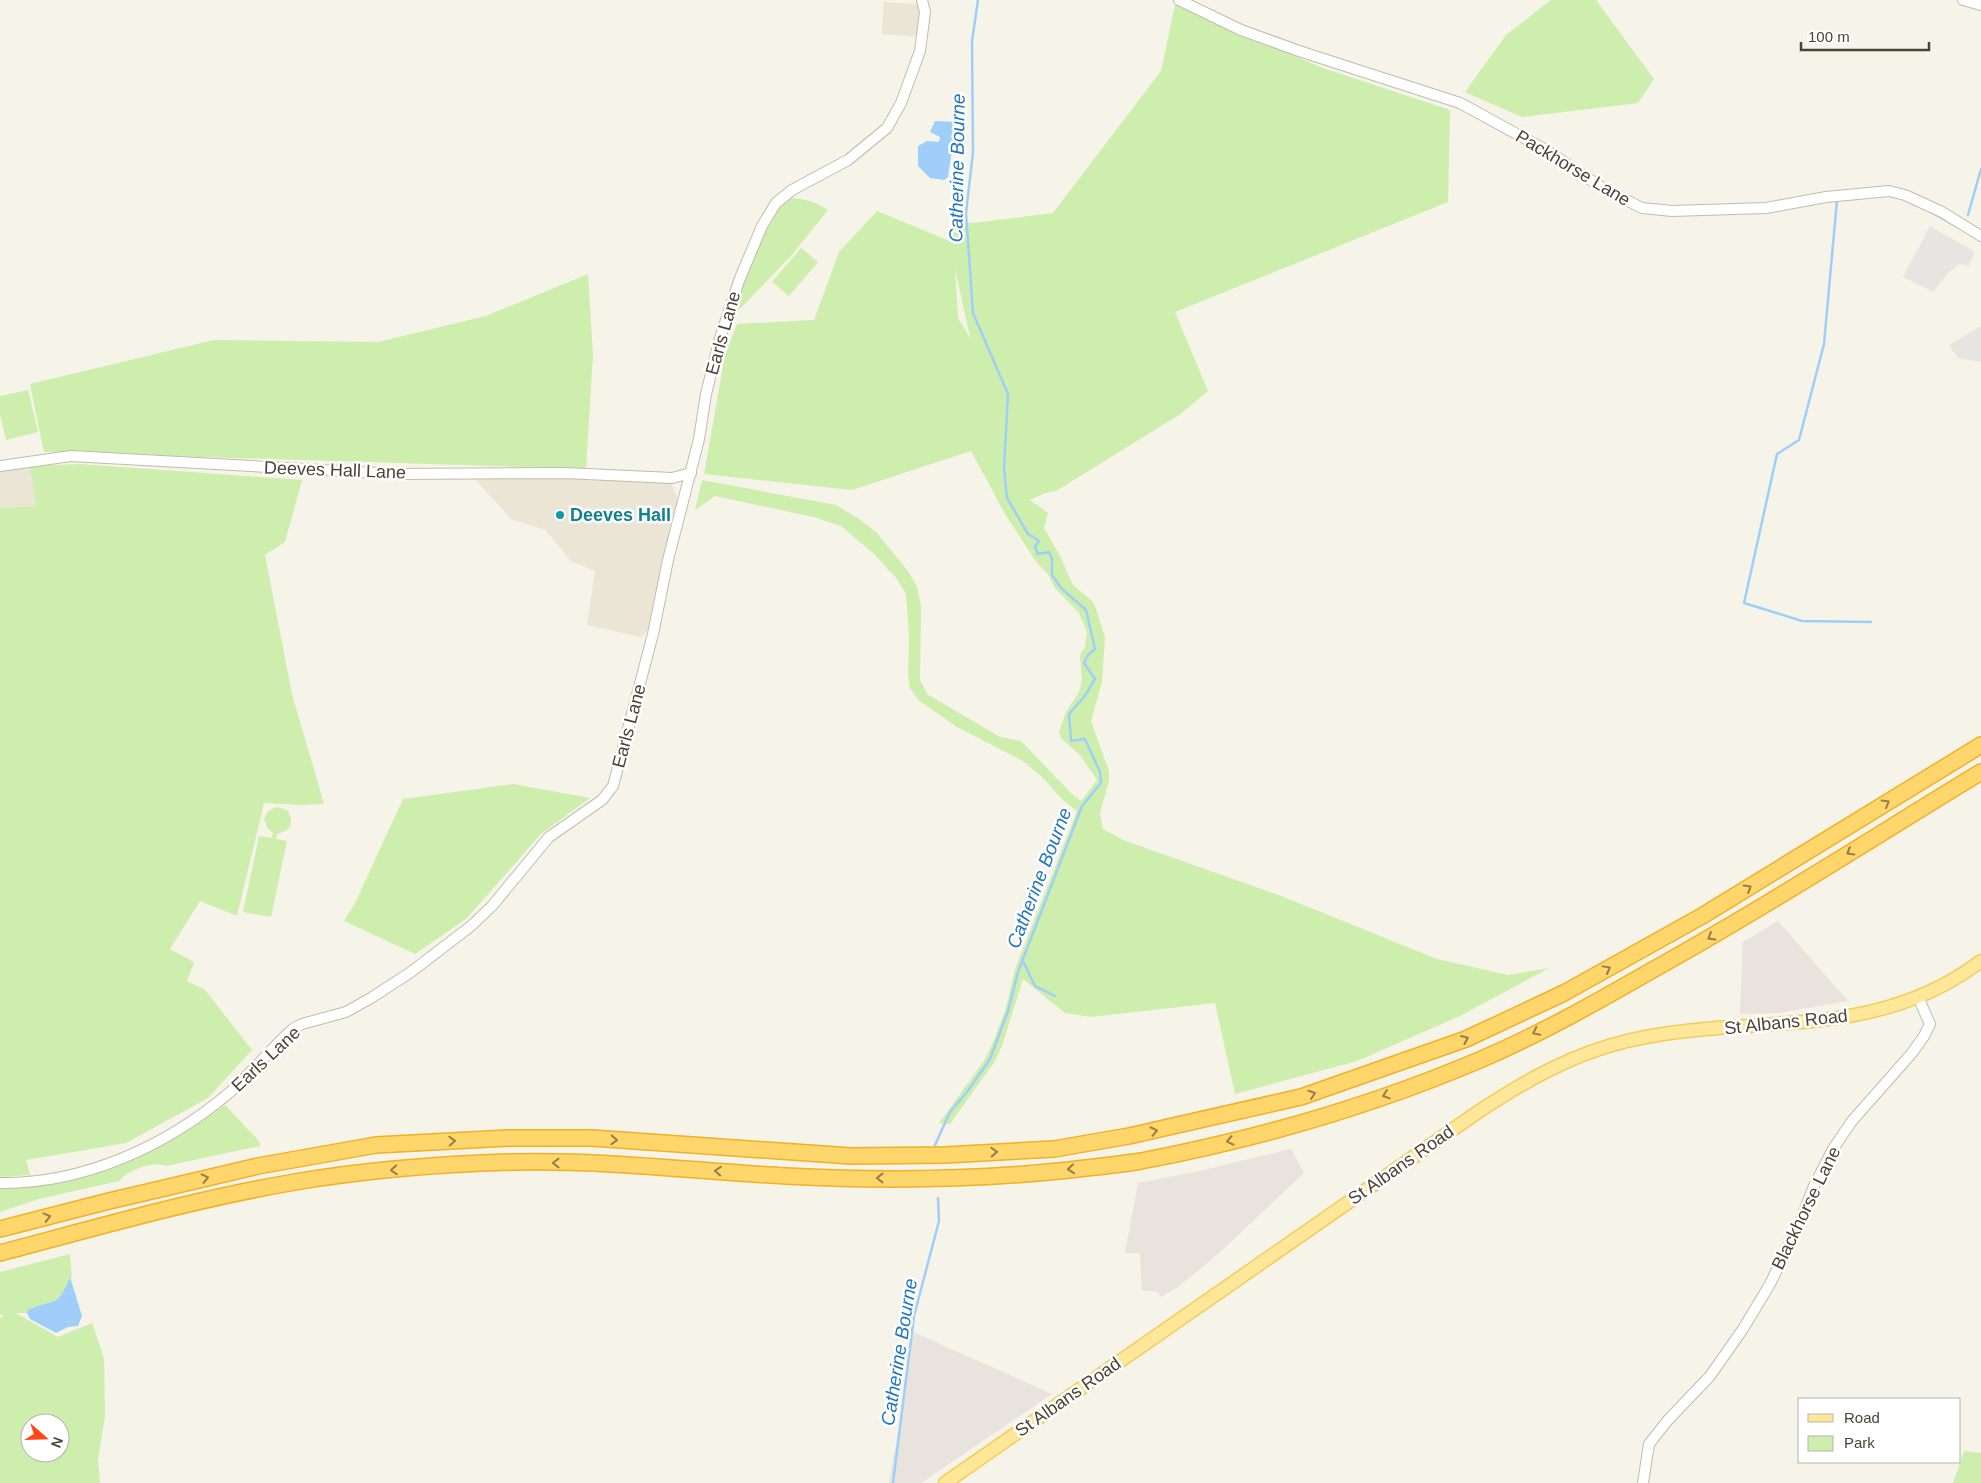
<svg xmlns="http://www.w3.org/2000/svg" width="1981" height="1483" viewBox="0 0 1981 1483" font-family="Arial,sans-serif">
<rect width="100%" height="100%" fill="#f6f3e9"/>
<!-- residential -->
<g fill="#ebe5d6">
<polygon points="884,2 919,4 920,15 917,37 882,34"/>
<polygon points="30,466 36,506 0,508 0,469"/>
<polygon points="616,478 671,482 679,503 647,632 641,637 587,625 595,571 571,561 545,530 511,519 475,479"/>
</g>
<!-- industrial -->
<g fill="#e8e4dd">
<polygon points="1778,921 1848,1001 1779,1013 1740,1014 1743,942"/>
<polygon points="1291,1149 1304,1173 1268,1207 1219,1253 1178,1287 1161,1297 1157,1292 1142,1290 1140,1253 1125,1253 1138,1183 1199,1171"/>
<polygon points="911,1331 1052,1394 921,1483 889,1483 906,1387"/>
</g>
<!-- green -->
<g fill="#cdeead" fill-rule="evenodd">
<polygon points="1551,0 1596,0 1654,79 1638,103 1522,117 1465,92 1506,35"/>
<path d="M1175 5 1323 68 1450 110 1448 202 1175 312 1208 391 1179 415 1056 491 1045 493 1030 500 1048 513 1044 528 1060 556 1073 585 1092 601 1095 606 1105 637 1102 682 1091 721 1109 771V781L1100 813 1103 829 1123 840 1281 896 1437 959 1508 975 1549 968 1460 1016 1357 1061 1235 1094 1215 1003 1090 1017 1065 1013 1023 979 1002 1046 995 1061 950 1124 939 1123 984 1061 994 1040 1006 1008 1015 969 1077 811 1063 800 1042 777 1023 761 957 727 918 700 910 688 908 675 909 635 906 594 897 579 873 553 841 526 813 517 715 496 695 510 702 480 836 505 859 519 876 532 908 571 917 587 921 606 920 680 927 694 1000 737 1021 741 1071 793 1081 801 1097 780 1080 755 1061 738 1059 732 1066 712 1079 692 1082 680 1080 655 1085 647 1087 632 1079 613 1054 587 1048 574 1037 563 1005 514 971 451 852 490 704 474 725 355 737 324 814 320 839 252 877 211 952 242 951 221 973 223 1053 213 1161 71ZM955 269 970 337V338L958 318Z"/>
<path d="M792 198C806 199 816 202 828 210L790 257 735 314 732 309 755 248 779 206Z"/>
<polygon points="801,248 818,262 789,296 772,282"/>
<polygon points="588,274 593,355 586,469 44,452 30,384 214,340 378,342 486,316"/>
<polygon points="28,390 38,432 6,440 0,414 0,396"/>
<polygon points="80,464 302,480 285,542 265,555 292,694 324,804 300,805 264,803 237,916 200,901 170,949 194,962 187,981 205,990 252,1050 208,1098 126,1143 26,1160 30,1175 0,1177 0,508 36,506 30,466"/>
<polygon points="513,784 590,798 541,834 466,919 415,954 344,921 356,901 403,799"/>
<path d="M277 807 287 810C295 823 292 830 277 834L276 839 287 841 271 917 243 912 259 836 272 838 273 833 267 828 264 819 268 811Z"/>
<path d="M225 1105 259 1141 260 1146 166 1166C152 1161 129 1170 119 1181L39 1199 0 1212V1188C92 1188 152 1156 225 1105Z"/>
<path d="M70 1254 72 1278H69C66 1312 35 1298 27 1313H16L58 1337 92 1323 104 1358 105 1416 98 1460 100 1483H0V1319L4 1315H0V1272ZM30 1423H60V1453H30Z"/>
<polygon points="1964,1451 1981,1453 1981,1483 1953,1483"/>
</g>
<!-- parking -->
<g fill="#e7e5e1">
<polygon points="1930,226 1975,252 1969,266 1959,264 1948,273 1933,292 1903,277"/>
<polygon points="1981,326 1981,362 1958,358 1949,345"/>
</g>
<!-- water -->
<g fill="#9fcff9">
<polygon points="935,121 956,122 948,177 944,180 930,178 918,166 918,146 927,141 939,142 940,137 930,132"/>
<path d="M70 1277 82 1316 78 1326 68 1327 56 1333 30 1319 27 1313 28 1310C55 1297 57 1310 70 1277Z"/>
</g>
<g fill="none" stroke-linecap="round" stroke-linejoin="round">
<!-- stream -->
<g stroke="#9fcff9" stroke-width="2.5">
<polyline points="1837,200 1824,344 1799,440 1777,454 1744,603 1802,621 1871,622"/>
<polyline points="1933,213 1959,228"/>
<polyline points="1968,215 1981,169"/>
<polyline points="1022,959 1035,986 1055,996"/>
<polyline points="935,1145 950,1112 967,1092 990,1059 1008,1011 1018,972 1082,806 1101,783 1100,772 1085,739 1071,741 1069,714 1084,697 1095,679 1084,663 1088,655 1095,649 1086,610 1061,588 1052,575 1052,559 1049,552 1038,554 1035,547 1039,541 1028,534 1007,498 1004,468 1008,394 973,313 966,213 973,152 972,41 978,0"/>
<polyline points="893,1483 914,1316 939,1221 938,1198"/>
</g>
<!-- minor casing -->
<g stroke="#c3bcaa" stroke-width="12">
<g id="minor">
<polyline points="1179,0 1241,30 1299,51 1460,103 1546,150 1601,187 1642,208 1672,211 1766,208 1826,197 1889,191 1905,195 1942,212 1981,236"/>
<polyline points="1963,0 1981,5"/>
<polyline points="0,466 71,456 396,474 565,473 672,478 691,473"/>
<path d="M0 1183C84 1184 166 1146 229 1093 252 1073 271 1048 294 1028L302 1024 346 1012 371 998 411 972 471 926 492 906 549 837 602 800 613 786 653 634 668 560 699 439 706 394 720 338 740 278 762 226 776 203 792 190 848 160 887 128 901 103 920 51 925 12 922 0"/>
<polyline points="1643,1483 1649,1444 1668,1420 1710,1376 1743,1329 1770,1284 1798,1227 1814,1186 1833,1149 1852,1121 1912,1053 1924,1036 1930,1024 1918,997"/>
</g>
</g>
<!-- major casing -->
<g stroke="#f2cd5b" stroke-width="15">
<path id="major" d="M945 1483 1478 1112C1525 1081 1572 1054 1627 1041 1750 1012 1872 1044 1981 961"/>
</g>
<!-- highway casing -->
<g stroke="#efb129" stroke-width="18">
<g id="highway">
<polyline points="0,1229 105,1202 258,1166 376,1145 508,1138 592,1138 851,1156 945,1155 1054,1149 1129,1136 1301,1097 1466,1039 1564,993 1702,916 1981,745"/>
<path d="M0 1253C98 1227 195 1199 295 1182 367 1170 441 1164 514 1162 605 1160 695 1171 786 1176 880 1181 975 1180 1069 1170 1093 1167 1117 1165 1141 1161 1257 1139 1374 1105 1482 1059 1540 1034 1595 1003 1649 972 1762 909 1871 839 1981 772"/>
</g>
</g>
<!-- minor -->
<use href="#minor" stroke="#fff" stroke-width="10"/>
<!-- major -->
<use href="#major" stroke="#ffe799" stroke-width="12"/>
<!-- highway -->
<use href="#highway" stroke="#ffd66b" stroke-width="15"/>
</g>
<!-- one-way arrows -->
<defs><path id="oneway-chevron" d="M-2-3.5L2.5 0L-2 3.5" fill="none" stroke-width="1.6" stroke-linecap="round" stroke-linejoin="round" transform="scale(1.25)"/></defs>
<g stroke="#937e4b">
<use href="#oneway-chevron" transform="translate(1886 803) rotate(-31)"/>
<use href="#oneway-chevron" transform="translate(1850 852) rotate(149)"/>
<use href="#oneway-chevron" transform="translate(1748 888) rotate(-31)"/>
<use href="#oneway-chevron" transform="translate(1711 937) rotate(150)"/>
<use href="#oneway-chevron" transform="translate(1607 969) rotate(-29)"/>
<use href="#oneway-chevron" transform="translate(1536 1032) rotate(154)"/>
<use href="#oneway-chevron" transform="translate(1465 1039) rotate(-23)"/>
<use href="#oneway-chevron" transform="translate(1312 1094) rotate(-19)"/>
<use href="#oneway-chevron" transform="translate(1386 1095) rotate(161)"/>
<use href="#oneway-chevron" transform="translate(1154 1131) rotate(-13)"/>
<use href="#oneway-chevron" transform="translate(614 1140) rotate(3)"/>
<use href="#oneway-chevron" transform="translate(452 1141) rotate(-3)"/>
<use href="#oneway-chevron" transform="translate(1230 1141) rotate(167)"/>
<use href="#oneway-chevron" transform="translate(994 1152) rotate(-3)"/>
<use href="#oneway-chevron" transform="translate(556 1163) rotate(-180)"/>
<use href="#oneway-chevron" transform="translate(1071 1169) rotate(174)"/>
<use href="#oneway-chevron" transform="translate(394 1170) rotate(176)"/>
<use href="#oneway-chevron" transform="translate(718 1171) rotate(-176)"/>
<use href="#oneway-chevron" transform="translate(205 1178) rotate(-13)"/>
<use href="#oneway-chevron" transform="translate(880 1178) rotate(-180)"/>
<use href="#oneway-chevron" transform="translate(47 1217) rotate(-15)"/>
</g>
<!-- markers -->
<circle fill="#0f9aa8" stroke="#fff" stroke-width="2" cx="560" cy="515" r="5"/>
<g text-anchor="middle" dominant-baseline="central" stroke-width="5" stroke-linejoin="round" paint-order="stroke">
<!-- street labels -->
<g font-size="18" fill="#4b4436" stroke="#fff">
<text transform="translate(1573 168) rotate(31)">Packhorse Lane</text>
<text transform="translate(723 333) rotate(-74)">Earls Lane</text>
<text transform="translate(335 470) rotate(2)">Deeves Hall Lane</text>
<text transform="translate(629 726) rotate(-75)">Earls Lane</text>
<text transform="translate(1786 1022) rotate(-6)">St Albans Road</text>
<text transform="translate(266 1059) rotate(-43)">Earls Lane</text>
<text transform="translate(1401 1165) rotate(-35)">St Albans Road</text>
<text transform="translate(1806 1208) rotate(-64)">Blackhorse Lane</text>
<text transform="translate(1068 1397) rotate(-35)">St Albans Road</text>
</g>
<!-- culture labels -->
<g font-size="18" font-weight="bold" fill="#0d838f" stroke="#fff" text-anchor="start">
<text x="570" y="515">Deeves Hall</text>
</g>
<!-- water labels -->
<g font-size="19" font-style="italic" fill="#2176c4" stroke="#fff">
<text transform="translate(957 168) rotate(-89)">Catherine Bourne</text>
<text transform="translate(1039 878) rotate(-69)">Catherine Bourne</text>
<text transform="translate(899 1352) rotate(-81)">Catherine Bourne</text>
</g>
</g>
<!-- legend -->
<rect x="1798" y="1398" width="162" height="65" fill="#ffffff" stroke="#b7b4af"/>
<rect x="1808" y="1414" width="25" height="8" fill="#ffe799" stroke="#b7b4af"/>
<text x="1844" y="1423" font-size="15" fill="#4b4436">Road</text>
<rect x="1808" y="1436" width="25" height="15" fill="#cdeead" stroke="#b7b4af"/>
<text x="1844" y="1448" font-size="15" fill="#4b4436">Park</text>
<!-- north arrow -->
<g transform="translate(45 1438) rotate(110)"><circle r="24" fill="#ffffff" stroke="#b7b4af"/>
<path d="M0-4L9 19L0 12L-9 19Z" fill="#ff4617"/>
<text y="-8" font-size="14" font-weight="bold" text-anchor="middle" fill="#4b4436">N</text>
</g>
<!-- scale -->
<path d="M1801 42v8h128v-8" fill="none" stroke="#4b4436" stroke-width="2.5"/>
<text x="1808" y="42" font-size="15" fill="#4b4436" stroke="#ffffff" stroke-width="4" paint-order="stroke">100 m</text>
</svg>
